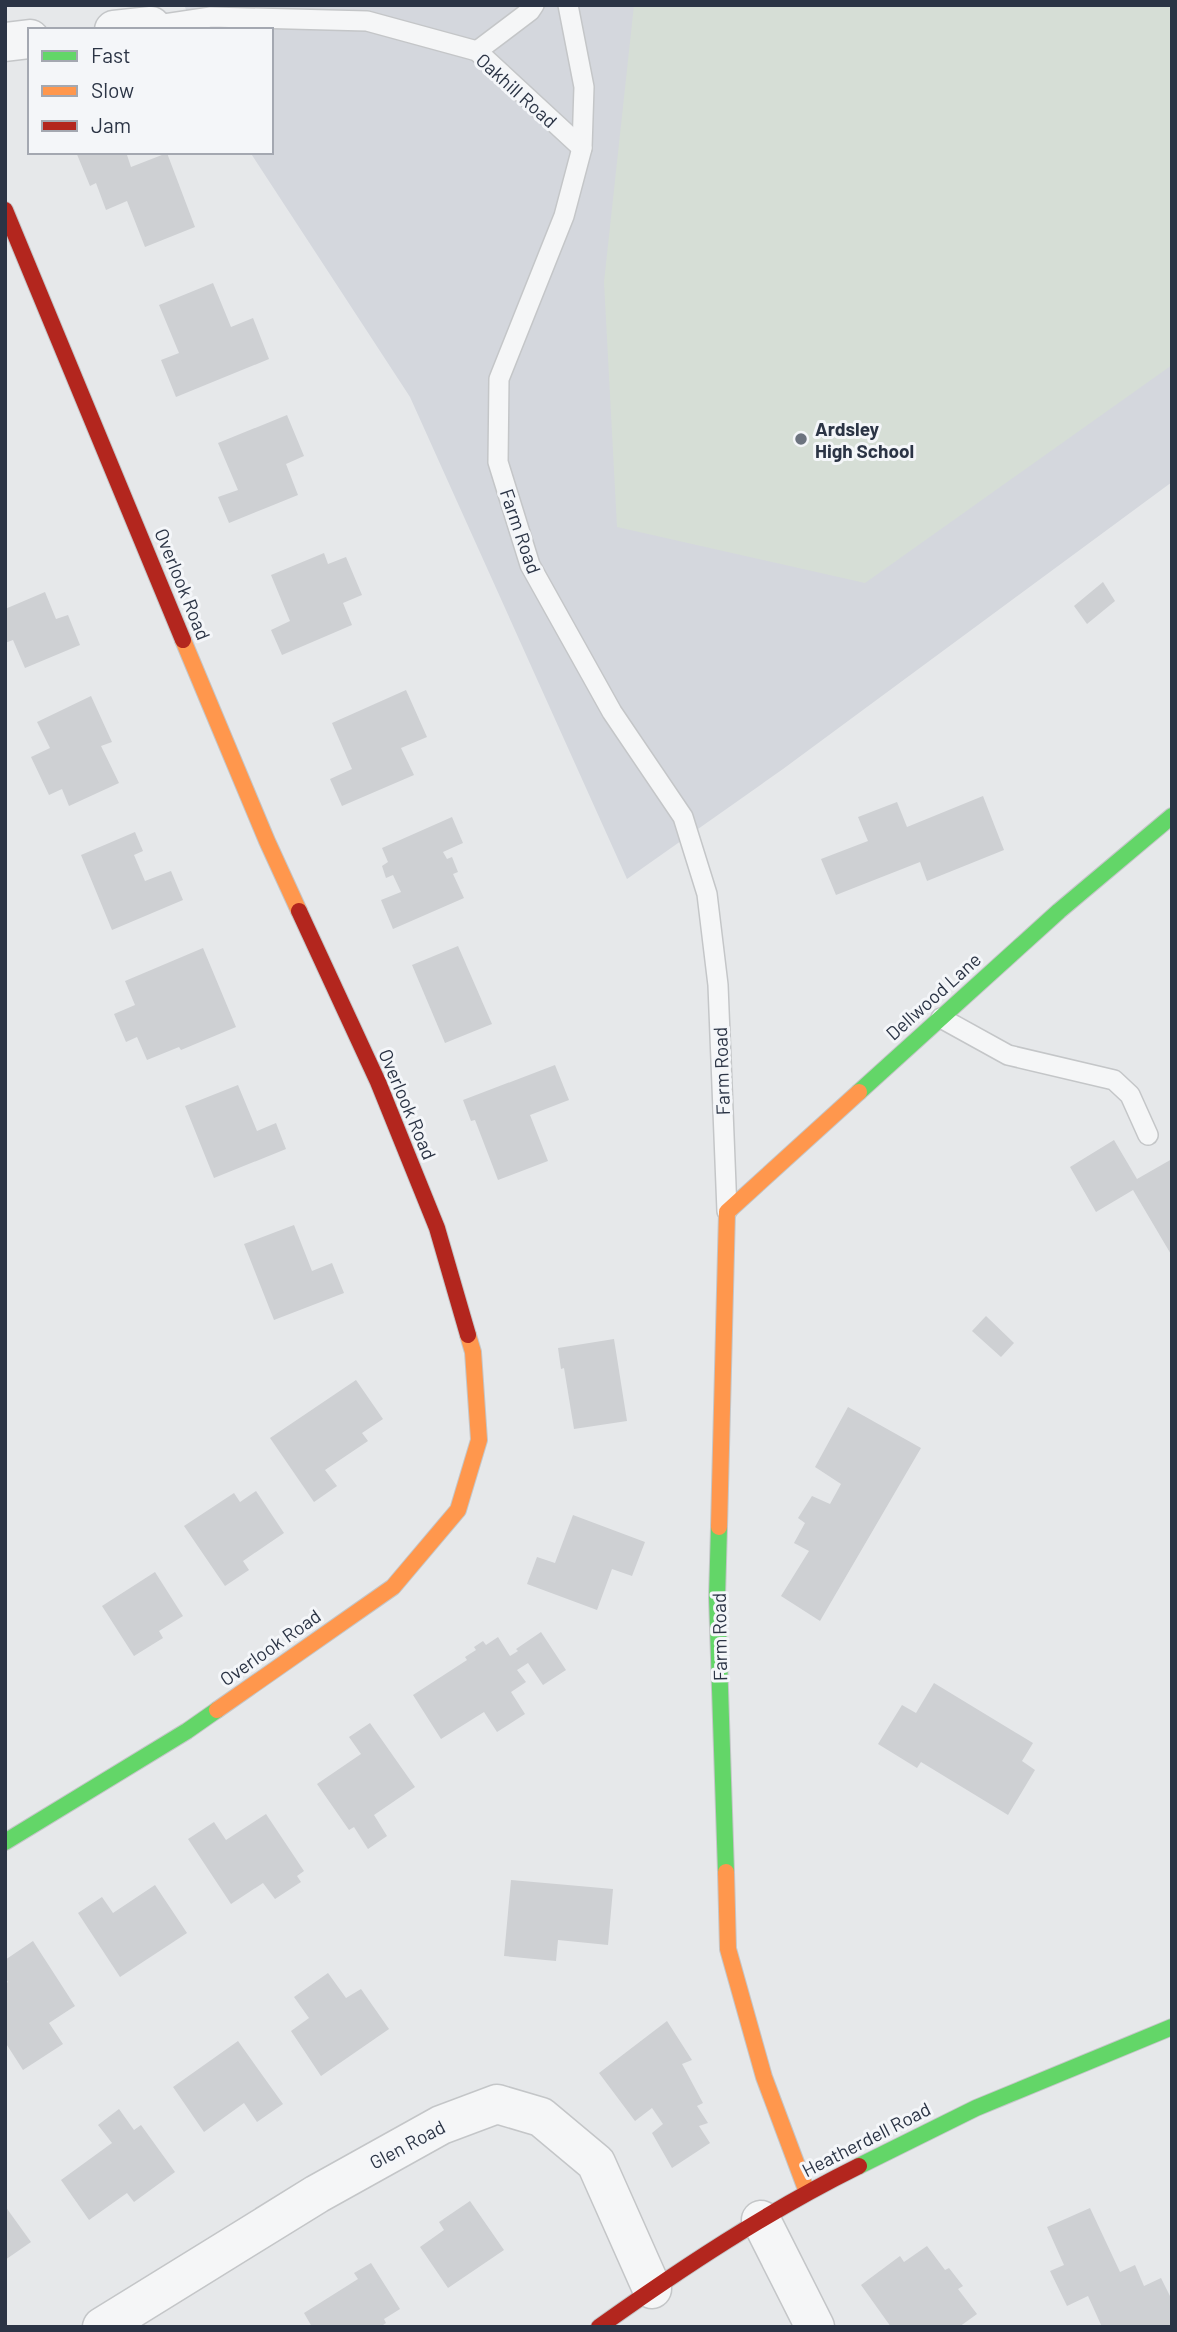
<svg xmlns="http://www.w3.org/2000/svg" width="1177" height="2332" viewBox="0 0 1177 2332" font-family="Barlow,sans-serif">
<rect width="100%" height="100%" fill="#e6e8ea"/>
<!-- built -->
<polygon fill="#d4d7dd" points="184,5 1172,5 1172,482 783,769 627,879 410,397 250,152 271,152 271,30 195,30"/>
<!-- green -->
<polygon fill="#d6ded6" points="634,5 1172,5 1172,365 865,583 617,527 604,282"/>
<!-- building -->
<g fill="#ced0d3">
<polygon points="76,152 126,152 131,167 167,153 195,227 145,247 127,201 106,210 96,183 90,186"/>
<polygon points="213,283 231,327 253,318 269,359 176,397 161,360 179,353 159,305"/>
<polygon points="287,415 304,456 286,464 298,495 229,523 218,497 238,490 218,443"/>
<polygon points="324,553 328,564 346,557 362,595 343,603 352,625 282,655 271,630 290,621 271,575"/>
<polygon points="1103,582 1115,601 1087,624 1074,606"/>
<polygon points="45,592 56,619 68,615 80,645 25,668 13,640 5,643 5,609"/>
<polygon points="406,690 427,737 401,748 414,775 342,806 330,779 352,769 332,723"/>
<polygon points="91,696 112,742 101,746 119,783 69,806 62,789 49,795 31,757 50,748 37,722"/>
<polygon points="983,796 1004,850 927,881 920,862 836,895 821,859 868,841 858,817 897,802 907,827"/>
<polygon points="452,817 463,843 443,852 447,859 452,857 458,872 453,874 464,898 393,929 381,900 401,892 393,875 386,878 382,866 388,862 382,848"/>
<polygon points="135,832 143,851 134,855 145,881 171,871 183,900 112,930 81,855"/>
<polygon points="458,946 492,1024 445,1043 412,965"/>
<polygon points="203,948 236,1027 181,1050 179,1047 147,1060 137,1037 126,1042 114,1014 135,1005 125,981"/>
<polygon points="555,1065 569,1100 530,1115 548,1161 498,1180 475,1120 471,1121 463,1100"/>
<polygon points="238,1085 257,1131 276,1123 286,1149 214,1178 185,1106"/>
<polygon points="1114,1140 1137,1179 1172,1159 1172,1256 1133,1190 1096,1212 1070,1167"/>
<polygon points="294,1225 312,1271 332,1263 344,1293 274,1320 244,1244"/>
<polygon points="986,1316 1014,1343 1001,1357 972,1331"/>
<polygon points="614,1339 627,1421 574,1429 564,1368 561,1369 558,1348"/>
<polygon points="356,1380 383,1419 362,1433 368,1441 325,1470 337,1486 314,1502 270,1438"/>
<polygon points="848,1407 921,1448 820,1621 781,1596 809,1551 794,1543 805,1523 798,1518 812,1496 830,1504 841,1484 815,1467"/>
<polygon points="256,1491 284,1533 243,1561 249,1570 225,1586 184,1526 234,1493 240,1502"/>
<polygon points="573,1515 645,1542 632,1576 612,1569 597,1610 527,1584 537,1557 555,1563"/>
<polygon points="155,1572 183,1616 159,1631 163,1638 134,1656 102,1606"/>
<polygon points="541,1632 566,1670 543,1685 528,1663 517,1670 526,1682 511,1692 525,1714 497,1732 484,1712 441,1739 413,1695 467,1660 465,1657 476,1650 474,1647 483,1641 486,1645 498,1637 510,1656 518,1651 516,1649"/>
<polygon points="934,1683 1033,1743 1022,1761 1035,1770 1008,1815 921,1762 917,1768 878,1744 902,1705 916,1713"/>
<polygon points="370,1723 415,1787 374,1815 387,1836 368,1849 354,1827 349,1830 317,1784 361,1754 349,1737"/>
<polygon points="266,1814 304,1871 297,1876 301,1882 275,1899 263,1883 231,1904 188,1839 214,1822 226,1840"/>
<polygon points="511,1880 613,1889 608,1945 558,1940 556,1961 504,1956"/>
<polygon points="155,1885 187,1933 120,1977 78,1913 102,1897 113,1913"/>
<polygon points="33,1941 75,2006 49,2023 63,2044 23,2070 5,2042 5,1984 8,1982 5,1978 5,1960"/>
<polygon points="328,1973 346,1998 361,1989 389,2029 321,2076 291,2031 309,2018 294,1997"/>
<polygon points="667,2021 692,2060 682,2064 703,2103 697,2106 708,2123 699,2126 710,2143 672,2168 652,2133 663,2124 652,2108 635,2121 599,2073"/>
<polygon points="238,2041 283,2104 257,2122 244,2103 204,2132 173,2087"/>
<polygon points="119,2109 134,2130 141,2125 175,2172 134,2202 127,2193 89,2220 61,2180 112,2143 98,2125"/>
<polygon points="470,2201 504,2250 448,2288 420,2247 444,2230 439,2222"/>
<polygon points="5,2206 31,2242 5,2260"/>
<polygon points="1090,2208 1120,2272 1135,2265 1144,2286 1161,2278 1172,2300 1172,2324 1165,2327 1102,2327 1088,2296 1067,2306 1050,2271 1064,2265 1047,2227"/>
<polygon points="927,2246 945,2270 949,2268 963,2286 958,2289 977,2314 959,2327 891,2327 861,2285 900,2256 904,2262"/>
<polygon points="371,2263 400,2309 384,2319 386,2323 380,2327 312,2327 304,2313 358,2279 354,2273"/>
</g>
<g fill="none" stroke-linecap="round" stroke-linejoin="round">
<!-- lane casing -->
<g stroke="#c4c6c8" stroke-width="22">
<g id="lane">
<polyline points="568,5 584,87 582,148 564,216 499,379 498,462 530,565 612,712 683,817 707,894 718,985 727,1211"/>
<polyline points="151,26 211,17 367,21 477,51 582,148"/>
<polyline points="477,51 530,11 534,5"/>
<polyline points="941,1018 1008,1055 1114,1080 1130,1095 1148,1135"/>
</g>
</g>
<!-- street casing -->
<g stroke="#c4c6c8" stroke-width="41">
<g id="street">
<polyline points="114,30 151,26"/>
<polyline points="5,42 30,39"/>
<polyline points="761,2220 815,2327"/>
<polyline points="102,2327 317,2194 441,2125 497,2104 541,2117 596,2163 652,2289"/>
</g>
</g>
<!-- fast casing -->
<g stroke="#c4c6c8" stroke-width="18">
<g id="fast">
<polyline points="859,1092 1059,911 1172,816"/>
<polyline points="719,1527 717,1597 726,1872"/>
<polyline points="5,1842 187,1731 217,1710"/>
<polyline points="859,2166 976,2108 1172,2027"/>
</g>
</g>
<!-- slow casing -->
<g stroke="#c4c6c8" stroke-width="18">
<g id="slow">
<polyline points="183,640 267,841 299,911"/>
<polyline points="719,1527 727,1212 859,1092"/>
<polyline points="217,1710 393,1587 458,1510 479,1440 473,1352 468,1335"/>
<polyline points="726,1872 728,1949 764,2077 807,2192"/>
</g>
</g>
<!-- jam casing -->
<g stroke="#c4c6c8" stroke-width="18">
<g id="jam">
<polyline points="5,210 183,640"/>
<polyline points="299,911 378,1082 437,1228 468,1335"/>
<path d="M599 2327C682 2268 768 2211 859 2166"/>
</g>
</g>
<!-- lane -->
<use href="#lane" stroke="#f5f6f7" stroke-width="19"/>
<!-- street -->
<use href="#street" stroke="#f5f6f7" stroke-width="38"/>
<!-- fast -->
<use href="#fast" stroke="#63d668" stroke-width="16"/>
<!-- slow -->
<use href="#slow" stroke="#ff974d" stroke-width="16"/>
<!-- jam -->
<use href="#jam" stroke="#b3261e" stroke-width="16"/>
</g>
<!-- markers -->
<circle fill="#6c737f" stroke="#f4f6f9" stroke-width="2.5" cx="801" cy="439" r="7"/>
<g text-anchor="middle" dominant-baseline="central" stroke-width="6" stroke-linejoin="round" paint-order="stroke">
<!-- street labels -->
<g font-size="19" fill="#2b3445" stroke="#f4f6f9">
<text transform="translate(517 90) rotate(42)">Oakhill Road</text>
<text transform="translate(521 531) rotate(71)">Farm Road</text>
<text transform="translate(183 584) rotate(68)">Overlook Road</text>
<text transform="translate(933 996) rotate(-42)">Dellwood Lane</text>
<text transform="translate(721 1071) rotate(-92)">Farm Road</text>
<text transform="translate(408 1104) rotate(67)">Overlook Road</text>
<text transform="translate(719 1637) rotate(-91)">Farm Road</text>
<text transform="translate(270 1647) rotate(-35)">Overlook Road</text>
<text transform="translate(866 2139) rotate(-27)">Heatherdell Road</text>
<text transform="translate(407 2144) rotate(-28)">Glen Road</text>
</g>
<!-- poi labels -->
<g font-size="19" font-weight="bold" fill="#2b3445" stroke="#f4f6f9" text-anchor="start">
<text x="815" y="428">Ardsley<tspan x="815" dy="22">High School</tspan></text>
</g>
</g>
<!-- border -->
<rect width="1177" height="2332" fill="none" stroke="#2b3445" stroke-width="14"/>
<!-- legend -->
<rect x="28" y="28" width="245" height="126" fill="#f4f6f9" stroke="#a4a8b1" stroke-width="2"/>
<rect x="42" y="51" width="35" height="10" fill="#63d668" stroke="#a4a8b1" stroke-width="2"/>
<text x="91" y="63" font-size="21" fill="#2b3445">Fast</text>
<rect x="42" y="86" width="35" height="10" fill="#ff974d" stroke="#a4a8b1" stroke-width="2"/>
<text x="91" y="98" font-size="21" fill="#2b3445">Slow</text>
<rect x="42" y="121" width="35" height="10" fill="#b3261e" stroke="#a4a8b1" stroke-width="2"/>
<text x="91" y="133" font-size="21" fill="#2b3445">Jam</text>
</svg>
